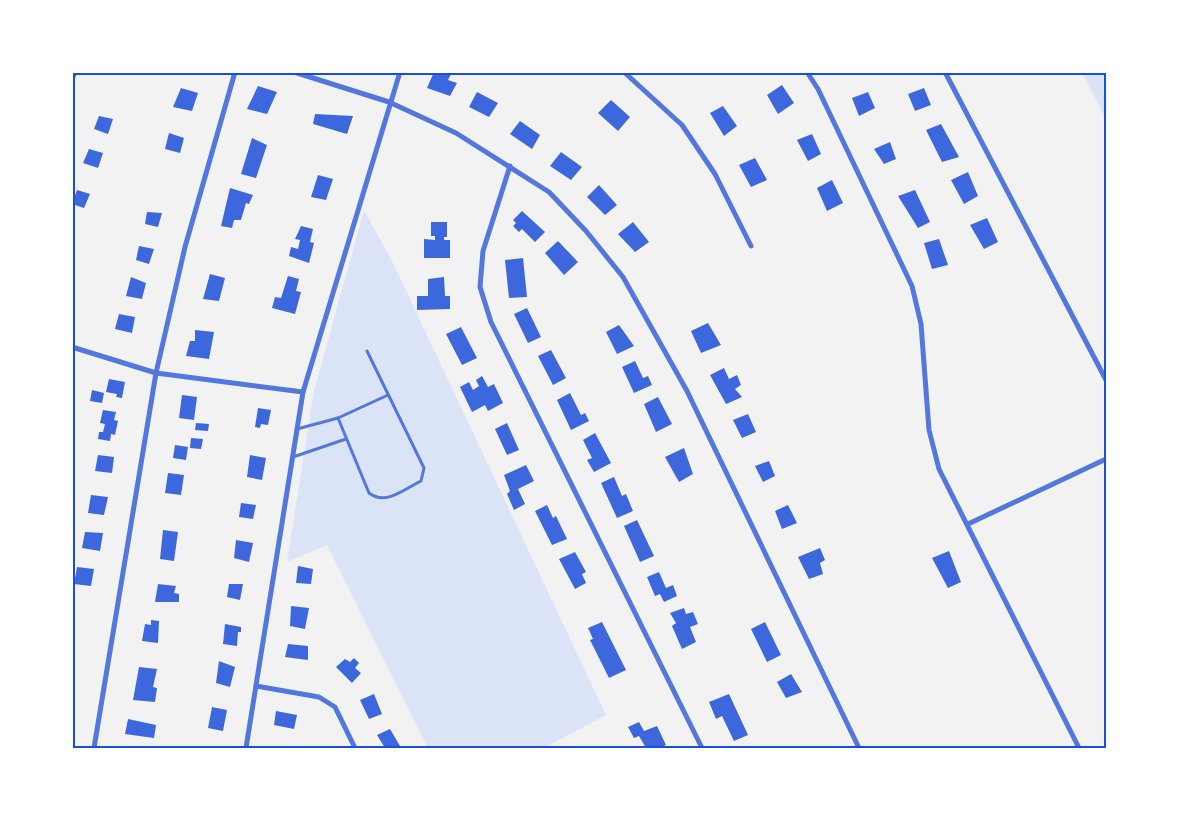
<svg xmlns="http://www.w3.org/2000/svg" width="1179" height="821" viewBox="0 0 1179 821" font-family="'Roboto Condensed',sans-serif">
<rect width="100%" height="100%" fill="#f2f2f2"/>
<!-- green -->
<g fill="#dbe4f7">
<polygon points="1082,73 1106,73 1106,119"/>
<polygon points="364,210 393,263 606,715 544,748 428,748 327,545 287,562 314,391"/>
</g>
<!-- building -->
<g fill="#3d67dc">
<polygon points="434,72 439,74 440,72 452,72 448,80 457,83 450,96 427,88"/>
<polygon points="782,85 794,103 778,114 767,95"/>
<polygon points="258,86 277,92 267,114 247,109"/>
<polygon points="181,88 198,93 192,111 173,107"/>
<polygon points="924,88 931,105 915,111 908,94"/>
<polygon points="477,92 498,103 489,117 469,107"/>
<polygon points="868,92 875,108 859,116 852,98"/>
<polygon points="611,100 630,117 618,131 598,113"/>
<polygon points="723,106 737,126 724,136 710,113"/>
<polygon points="315,114 353,116 347,134 313,124"/>
<polygon points="99,116 113,119 108,134 94,129"/>
<polygon points="520,121 540,135 532,149 510,134"/>
<polygon points="941,124 959,157 942,162 926,130"/>
<polygon points="169,133 184,138 180,153 165,149"/>
<polygon points="812,134 821,154 808,161 797,140"/>
<polygon points="252,138 267,145 256,178 241,174"/>
<polygon points="890,142 896,159 884,164 874,149"/>
<polygon points="89,149 103,153 98,168 83,163"/>
<polygon points="561,152 582,167 571,180 550,166"/>
<polygon points="755,158 767,180 751,187 739,165"/>
<polygon points="968,172 978,196 964,204 951,180"/>
<polygon points="318,175 333,179 326,200 311,197"/>
<polygon points="832,180 843,203 827,211 817,188"/>
<polygon points="599,185 617,205 605,215 587,197"/>
<polygon points="230,188 253,195 249,204 246,203 241,220 234,220 232,228 221,226"/>
<polygon points="77,190 90,194 84,208 72,204"/>
<polygon points="915,190 930,222 918,228 898,196"/>
<polygon points="522,211 545,232 535,242 522,229 519,232 513,226 516,223 513,220"/>
<polygon points="147,212 162,213 158,227 145,224"/>
<polygon points="987,218 998,242 984,249 970,225"/>
<polygon points="431,222 447,222 447,237 444,237 444,240 450,240 450,258 424,258 424,239 435,240 435,236 431,236"/>
<polygon points="633,222 649,242 635,252 618,234"/>
<polygon points="301,226 313,229 310,242 314,243 309,263 289,256 291,247 298,249 300,240 295,239"/>
<polygon points="939,239 948,265 932,269 924,243"/>
<polygon points="558,241 578,262 564,275 545,253"/>
<polygon points="139,246 154,249 149,264 136,260"/>
<polygon points="523,258 527,297 509,298 505,260"/>
<polygon points="210,274 225,278 219,301 203,299"/>
<polygon points="288,276 299,279 296,291 301,292 295,314 272,308 275,297 281,298"/>
<polygon points="131,277 146,283 142,299 126,296"/>
<polygon points="444,277 445,296 450,296 450,309 417,310 417,296 428,296 428,279"/>
<polygon points="527,308 541,337 528,343 514,314"/>
<polygon points="119,314 135,317 132,333 115,329"/>
<polygon points="708,323 721,345 701,353 691,331"/>
<polygon points="619,325 634,346 617,354 606,332"/>
<polygon points="461,327 477,358 462,365 446,334"/>
<polygon points="195,330 214,332 209,359 186,356 190,341 195,341"/>
<polygon points="551,350 566,378 553,385 538,356"/>
<polygon points="635,361 643,378 648,376 652,385 634,393 622,367"/>
<polygon points="724,368 729,379 737,375 741,385 735,389 742,397 726,404 710,375"/>
<polygon points="482,376 488,387 494,384 503,403 488,411 485,405 472,412 460,387 469,382 473,390 479,386 476,380"/>
<polygon points="109,379 125,382 122,398 116,397 117,394 106,392"/>
<polygon points="92,390 104,393 102,403 90,401"/>
<polygon points="570,393 581,415 585,413 589,421 571,430 557,400"/>
<polygon points="182,395 197,397 194,420 179,418"/>
<polygon points="658,397 672,424 656,432 644,404"/>
<polygon points="258,408 271,410 268,425 261,424 260,428 255,427"/>
<polygon points="103,410 116,412 114,420 118,421 115,435 111,434 110,441 98,439 99,432 103,432 105,424 100,423"/>
<polygon points="748,414 756,432 742,438 733,420"/>
<polygon points="196,423 209,424 208,431 195,430"/>
<polygon points="507,423 519,450 507,455 495,429"/>
<polygon points="595,433 611,463 594,472 587,460 592,458 583,440"/>
<polygon points="191,438 203,439 201,449 190,448"/>
<polygon points="175,445 188,447 186,460 173,458"/>
<polygon points="684,448 693,474 679,482 665,457"/>
<polygon points="98,455 114,457 112,473 95,471"/>
<polygon points="250,455 266,458 262,480 247,477"/>
<polygon points="769,461 775,476 763,482 755,466"/>
<polygon points="526,465 534,481 518,489 525,504 514,510 507,494 510,491 504,475"/>
<polygon points="168,473 184,475 181,495 165,493"/>
<polygon points="614,477 622,496 626,494 633,511 617,518 601,483"/>
<polygon points="91,495 108,497 104,515 88,513"/>
<polygon points="241,503 256,505 253,519 239,517"/>
<polygon points="547,505 553,518 556,516 567,539 552,545 535,511"/>
<polygon points="788,505 797,523 782,529 775,511"/>
<polygon points="637,520 654,556 640,562 624,526"/>
<polygon points="163,530 178,532 174,561 160,559"/>
<polygon points="85,532 103,533 100,551 82,548"/>
<polygon points="236,540 253,543 249,562 234,558"/>
<polygon points="820,548 825,560 820,563 823,574 809,579 798,557"/>
<polygon points="949,551 961,582 948,588 932,558"/>
<polygon points="575,552 586,572 582,574 586,583 575,589 559,559"/>
<polygon points="298,566 313,569 311,584 296,583"/>
<polygon points="77,567 94,569 91,586 74,584"/>
<polygon points="659,572 666,588 673,585 677,596 664,602 660,594 655,596 647,577"/>
<polygon points="158,584 176,586 174,593 179,594 179,602 155,602"/>
<polygon points="229,584 243,584 240,600 227,597"/>
<polygon points="291,606 309,608 305,629 290,626"/>
<polygon points="684,608 686,614 693,612 698,624 690,627 696,642 682,649 672,626 676,623 670,613"/>
<polygon points="151,620 159,621 158,643 142,641 145,624 151,625"/>
<polygon points="602,622 626,670 609,678 590,640 593,639 588,628"/>
<polygon points="765,622 781,655 767,662 751,629"/>
<polygon points="225,624 241,627 241,632 238,632 237,646 223,644"/>
<polygon points="288,644 308,646 308,660 285,657"/>
<polygon points="354,658 359,663 355,668 361,673 352,683 336,667 345,659 350,662"/>
<polygon points="219,661 235,667 230,687 216,683"/>
<polygon points="139,667 157,669 153,687 157,688 155,702 133,700"/>
<polygon points="791,674 802,692 786,698 777,682"/>
<polygon points="374,694 382,714 369,719 360,700"/>
<polygon points="729,694 748,735 734,741 722,716 716,719 709,702"/>
<polygon points="212,707 227,710 223,731 208,728"/>
<polygon points="276,711 297,715 294,729 274,725"/>
<polygon points="128,719 156,725 154,738 125,734"/>
<polygon points="639,722 644,731 657,726 666,745 659,748 646,748 639,736 634,738 628,727"/>
<polygon points="390,729 400,746 404,746 406,748 385,748 377,735"/>
</g>
<g fill="none" stroke-linecap="round" stroke-linejoin="round">
<!-- service -->
<g stroke="#5277de" stroke-width="3">
<path d="M338 418 369 493C386 506 404 489 421 481L424 468 367 351"/>
<polyline points="297,429 338,418 388,395"/>
<polyline points="293,457 346,439"/>
</g>
<!-- minor -->
<g stroke="#5277de" stroke-width="5">
<polyline points="294,72 389,102 456,133 549,192 586,231 623,277 687,391 859,748"/>
<polyline points="624,72 682,125 715,174 751,246"/>
<polyline points="807,72 818,89 912,286 921,324 929,430 939,469 1079,748"/>
<polyline points="945,72 1106,380"/>
<polyline points="72,79 75,72"/>
<polyline points="510,166 483,251 480,287 491,322 702,748"/>
<polyline points="72,347 156,373 303,392"/>
<polyline points="968,524 1106,459"/>
<polyline points="256,686 319,697 335,707 355,748"/>
<polyline points="94,748 156,373 185,247 235,72"/>
<polyline points="246,748 303,392 400,72"/>
</g>
</g>
<!-- border -->
<rect width="1179" height="821" fill="none" stroke="#ffffff" stroke-width="148"/>
<rect x="74" y="74" width="1031" height="673" fill="none" stroke="#1d4ed8" stroke-width="2"/>
</svg>
